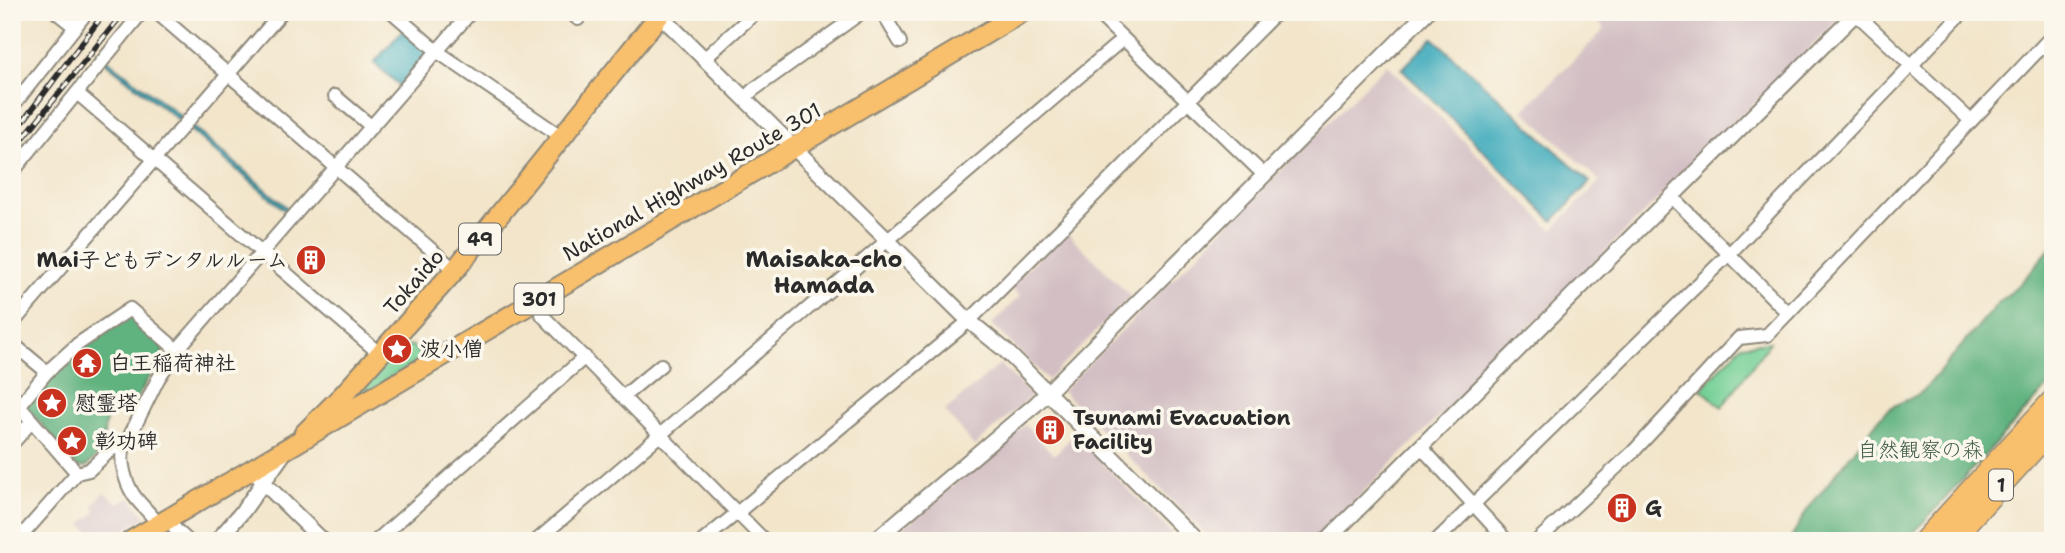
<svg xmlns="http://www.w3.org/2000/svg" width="2065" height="553" viewBox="0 0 2065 553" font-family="'Shantell Sans','Klee One',sans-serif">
<rect width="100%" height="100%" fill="#fbf7ec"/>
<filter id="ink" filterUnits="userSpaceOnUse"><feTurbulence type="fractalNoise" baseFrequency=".0143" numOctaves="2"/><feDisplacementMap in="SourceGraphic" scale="14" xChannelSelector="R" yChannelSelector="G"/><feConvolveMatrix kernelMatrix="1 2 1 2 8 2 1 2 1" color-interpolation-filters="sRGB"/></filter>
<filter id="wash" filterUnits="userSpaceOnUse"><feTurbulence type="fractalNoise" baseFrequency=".00686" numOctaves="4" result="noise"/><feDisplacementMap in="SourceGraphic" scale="28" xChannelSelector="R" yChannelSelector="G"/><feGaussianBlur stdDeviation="1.57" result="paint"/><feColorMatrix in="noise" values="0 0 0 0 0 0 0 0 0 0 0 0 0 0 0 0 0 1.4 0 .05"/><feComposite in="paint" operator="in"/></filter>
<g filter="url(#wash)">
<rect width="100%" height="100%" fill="#f2e5ca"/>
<!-- industrial -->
<g fill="#d2bec3">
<polygon points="1589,12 1840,12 1840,18 1314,541 1213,541 1062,391 1387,64 1552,230 1600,181 1523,110 1605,29"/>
<polygon points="1065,231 1131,296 1048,380 992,324 1020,296 1010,286"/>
<polygon points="1000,364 1032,396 974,446 945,411"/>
<polygon points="1025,425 1054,455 1074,435 1180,541 887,541"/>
<polygon points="104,492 118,503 131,498 146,517 107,541 98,541 82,524 97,511 93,506"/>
</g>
<!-- green -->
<g fill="#76d096" stroke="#507e60" stroke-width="2">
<polygon points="402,338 407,347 412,345 417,352 425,358 358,398 354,391"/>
<polygon points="1770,342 1722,407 1701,389 1742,345"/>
</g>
<!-- forest -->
<g fill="#60b27f" stroke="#466e55" stroke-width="2">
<path d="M2053 245V381L1906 541H1789L1807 510 1884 413C1896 401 1913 401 1925 389L1997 304 2021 283Z"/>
<path d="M130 315 162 345 163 354 133 405H120L108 413C101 433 109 445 91 462 86 468 83 469 76 466L28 408V403C60 361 85 344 130 315Z"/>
</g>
<!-- water -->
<g fill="#3daabb" stroke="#346a73" stroke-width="2">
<polygon points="405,27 429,52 400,86 374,63"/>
<polygon points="1433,38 1590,182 1553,221 1402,69"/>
<polygon points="98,52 183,118 180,121 96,55"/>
<polygon points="192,126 291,211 289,214 189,129"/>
</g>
</g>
<g filter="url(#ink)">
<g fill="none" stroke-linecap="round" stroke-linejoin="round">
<!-- minor casing -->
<g stroke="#8e887a" stroke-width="16">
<g id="minor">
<polyline points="56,12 75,27"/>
<polyline points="156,12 455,270"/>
<polyline points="392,12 438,52 562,137"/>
<polyline points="570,12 578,19"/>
<polyline points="882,12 900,42"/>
<polyline points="1096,12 1264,175"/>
<polyline points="1851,12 1864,21 1971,121"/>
<polyline points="704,59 756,12"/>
<polyline points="77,93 380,354"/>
<polyline points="335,96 372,127"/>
<polyline points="744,99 753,90 862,12"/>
<polyline points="12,107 87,12"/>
<polyline points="12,173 142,12"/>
<polyline points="1672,197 1788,313"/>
<polyline points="535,301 543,316 765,541"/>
<polyline points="12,324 282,12"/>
<polyline points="12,343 47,372"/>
<polyline points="624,396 661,365"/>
<polyline points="12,444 32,421"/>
<polyline points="1421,447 1507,541"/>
<polyline points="77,473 19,406 47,372 78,344 130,309 177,350"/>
<path d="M158 524C151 513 138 503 133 494 126 483 120 463 123 450L158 379 177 350 471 12"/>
<polyline points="175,529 188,541"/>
<polyline points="17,541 77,473 89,470 114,447 123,450"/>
<polyline points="376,541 585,357"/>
<polyline points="536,541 1123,39"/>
<polyline points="703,541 969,321 1277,12"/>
<polyline points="1436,541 1729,254 1963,12"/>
<polyline points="1537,541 1633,452 1739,338 1767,335 2053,35"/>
</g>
</g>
<!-- tertiary casing -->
<g stroke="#8e887a" stroke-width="18">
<g id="tertiary">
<polyline points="660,15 969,321 1006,351 1196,541"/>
<polyline points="258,474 263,482 323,541"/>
<polyline points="217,541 243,511 284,453"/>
<polyline points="874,541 1036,404 1427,12"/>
<polyline points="1326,541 1857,12"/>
</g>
</g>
<!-- primary casing -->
<g stroke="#8e887a" stroke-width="23">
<polyline id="primary" points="304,434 344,394 455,270 662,12"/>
</g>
<!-- trunk casing -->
<g stroke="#8e887a" stroke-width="23">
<polyline id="trunk" points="131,541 1022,12"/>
</g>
<!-- motorway casing -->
<g stroke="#8e887a" stroke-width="24">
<g id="motorway">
<polyline points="1924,541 2053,400"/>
<polyline points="1950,541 2053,428"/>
</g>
</g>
<!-- minor -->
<use href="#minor" stroke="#fff" stroke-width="12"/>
<!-- tertiary -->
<use href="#tertiary" stroke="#fff" stroke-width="14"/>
<!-- primary -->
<use href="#primary" stroke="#f8bf6c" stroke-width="19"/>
<!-- trunk -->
<use href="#trunk" stroke="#f8bf6c" stroke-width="19"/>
<!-- motorway -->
<use href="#motorway" stroke="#f8bf6c" stroke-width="21"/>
<!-- rail casing -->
<g stroke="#2b2b2b" stroke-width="6">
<g id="rail">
<polyline points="12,136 105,12"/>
<polyline points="12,152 124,12"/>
</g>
</g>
<!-- rail -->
<use href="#rail" stroke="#fbf7ec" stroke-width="3.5" stroke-dasharray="10" stroke-linecap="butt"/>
</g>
</g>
<!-- icons -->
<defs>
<g id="building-disc" transform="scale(1.575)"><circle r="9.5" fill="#c8321e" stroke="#fbf7ec"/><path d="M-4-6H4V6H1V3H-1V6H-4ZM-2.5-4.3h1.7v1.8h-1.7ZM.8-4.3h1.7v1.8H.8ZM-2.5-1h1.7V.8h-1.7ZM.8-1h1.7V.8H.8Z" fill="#fff"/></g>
<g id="sight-disc" transform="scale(1.575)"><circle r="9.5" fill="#c8321e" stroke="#fbf7ec"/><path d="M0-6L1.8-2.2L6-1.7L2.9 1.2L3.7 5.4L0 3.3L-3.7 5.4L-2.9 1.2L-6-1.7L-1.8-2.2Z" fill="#fff"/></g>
<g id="temple-disc" transform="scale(1.575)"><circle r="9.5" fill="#c8321e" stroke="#fbf7ec"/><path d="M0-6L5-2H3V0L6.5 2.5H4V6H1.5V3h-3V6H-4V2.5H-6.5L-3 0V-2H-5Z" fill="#fff"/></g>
</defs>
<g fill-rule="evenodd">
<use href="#building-disc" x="311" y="260"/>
<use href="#sight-disc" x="397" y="349"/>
<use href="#temple-disc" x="87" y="363"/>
<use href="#sight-disc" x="52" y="403"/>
<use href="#building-disc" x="1050" y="430"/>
<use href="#sight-disc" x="72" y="441"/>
<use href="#building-disc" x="1622" y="508"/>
</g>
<g text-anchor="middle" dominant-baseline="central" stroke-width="7" stroke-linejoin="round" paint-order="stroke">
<!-- shield labels -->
<g fill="#fbf7ec" stroke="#696865" stroke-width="2">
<rect x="459" y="223.5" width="42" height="31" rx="5"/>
<rect x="514.5" y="283.5" width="49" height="31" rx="5"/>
<rect x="1989" y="469.5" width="24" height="31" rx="5"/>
</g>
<g font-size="19" font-weight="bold" fill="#2b2b2b">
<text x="480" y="239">49</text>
<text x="539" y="299">301</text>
<text x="2001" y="485">1</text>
</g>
<!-- street labels -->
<g font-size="21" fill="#2b2b2b" stroke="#fbf7ec">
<text transform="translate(692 182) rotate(-30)">National Highway Route 301</text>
<text transform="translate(414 282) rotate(-49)">Tokaido</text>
</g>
<!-- poi labels -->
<g font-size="21" font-weight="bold" fill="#2b2b2b" stroke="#fbf7ec" text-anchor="start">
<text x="288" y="260" text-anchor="end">Mai子どもデンタルルーム</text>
<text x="420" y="349">波小僧</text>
<text x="110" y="363">白王稲荷神社</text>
<text x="75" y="403">慰霊塔</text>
<text x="1073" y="418">Tsunami Evacuation<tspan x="1073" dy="24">Facility</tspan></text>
<text x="95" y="441">彰功碑</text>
<text x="1645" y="508">G</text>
</g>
<!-- park labels -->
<g font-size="21" fill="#425d4b" stroke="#fbf7ec">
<text x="1920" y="450">自然観察の森</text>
</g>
<!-- neighbourhood labels -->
<g font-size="23" font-weight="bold" fill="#2b2b2b" stroke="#fbf7ec">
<text x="824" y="259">Maisaka-cho<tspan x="824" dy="26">Hamada</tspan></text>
</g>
</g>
<!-- margin -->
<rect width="2065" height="553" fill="none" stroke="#fbf7ec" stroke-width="42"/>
</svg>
